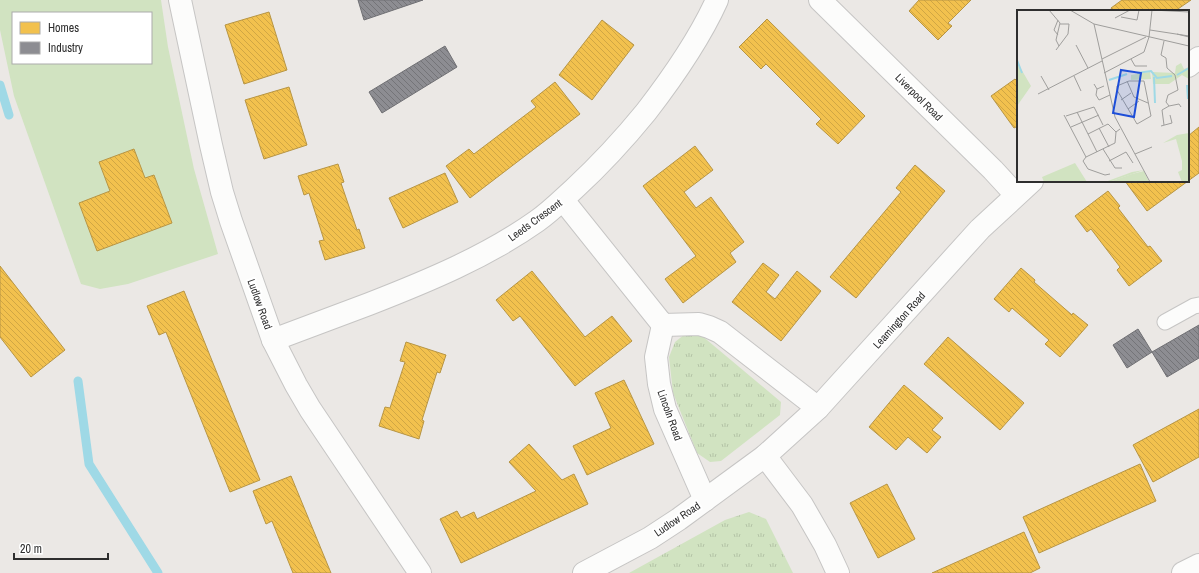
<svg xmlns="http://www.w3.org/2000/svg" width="1199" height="573" viewBox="0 0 1199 573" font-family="'Archivo Narrow',sans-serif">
<defs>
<pattern id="grass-tufts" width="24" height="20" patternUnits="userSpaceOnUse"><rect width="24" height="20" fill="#d1e3c1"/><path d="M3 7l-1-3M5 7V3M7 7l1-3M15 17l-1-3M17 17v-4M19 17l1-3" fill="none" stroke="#b4c3a6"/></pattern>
<pattern id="homes-back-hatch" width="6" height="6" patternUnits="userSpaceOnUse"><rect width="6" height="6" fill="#f2c14e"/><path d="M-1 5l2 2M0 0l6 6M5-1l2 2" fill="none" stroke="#d0a644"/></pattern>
<pattern id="industry-back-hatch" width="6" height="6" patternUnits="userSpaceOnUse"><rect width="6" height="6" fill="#8d8d92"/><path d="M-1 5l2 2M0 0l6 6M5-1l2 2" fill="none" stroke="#747478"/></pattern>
</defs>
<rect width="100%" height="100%" fill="#ebe8e5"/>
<!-- grass -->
<g fill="url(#grass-tufts)">
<polygon points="685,334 701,335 781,402 780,415 721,461 710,462 697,453 673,393 669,357 675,342"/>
<polygon points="749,512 766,519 793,573 629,573 725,520"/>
</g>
<!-- park -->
<path fill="#d1e3c1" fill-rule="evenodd" d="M0 0H161L168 47 194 169 218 254 128 284 100 289 81 284 14 96 0 30ZM13 13H151V63H13Z"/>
<!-- homes -->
<g fill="url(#homes-back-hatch)" stroke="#b79544">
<polygon points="919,0 971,0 948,23 952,26 938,40 909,11"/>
<polygon points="1122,0 1191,0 1175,11 1113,11 1111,8"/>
<polygon points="269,12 287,70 244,84 225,25"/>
<polygon points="767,19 865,116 838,144 816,124 821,119 766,64 761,69 739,47"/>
<polygon points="602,20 634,45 592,100 559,75"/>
<polygon points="1015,79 1018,82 1018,126 1014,128 991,96"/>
<polygon points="555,82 580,114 470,198 446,166 469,149 474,154 536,107 531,101"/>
<polygon points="289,87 307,145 264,159 245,100"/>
<polygon points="1199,127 1199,173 1147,211 1125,181 1188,181 1188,136"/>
<polygon points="695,146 713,170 684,192 696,208 711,197 744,242 730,253 736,262 683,303 665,279 696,256 643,186"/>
<polygon points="134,149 145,178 154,175 172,223 97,251 79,203 110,191 99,162"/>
<polygon points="338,164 344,182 341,183 357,230 359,229 365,248 325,260 319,241 324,240 309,193 304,195 298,176"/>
<polygon points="915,165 945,191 856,298 830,277 901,192 896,188"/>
<polygon points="445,173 458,202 403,228 389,198"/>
<polygon points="1108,191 1120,206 1118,208 1148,247 1150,246 1162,261 1129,286 1117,270 1120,267 1091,229 1087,232 1075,216"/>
<polygon points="763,263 779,275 766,292 775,299 797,271 821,291 781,341 732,302"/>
<polygon points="0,266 65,350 31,377 0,337"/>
<polygon points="1021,268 1035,280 1034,282 1072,315 1073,313 1088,325 1060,357 1045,344 1049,340 1012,308 1009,312 994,299"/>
<polygon points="532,271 585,337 612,316 632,341 575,386 520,316 513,321 496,300"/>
<polygon points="184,291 260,480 230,492 166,332 159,335 147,306"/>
<polygon points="948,337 1024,403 1000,430 924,364"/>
<polygon points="406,342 446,355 440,373 437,372 422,420 424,421 419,439 379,426 385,407 390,408 405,362 400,361"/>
<polygon points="624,380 654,444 587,475 573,446 611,428 595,393"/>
<polygon points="904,385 943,418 932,430 941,437 927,453 908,437 896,450 869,427"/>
<polygon points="1199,409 1199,457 1153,482 1133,445"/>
<polygon points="529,444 562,480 574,474 588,504 461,563 440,519 457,511 461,518 474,512 477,519 536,491 509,462"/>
<polygon points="1140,464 1156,501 1039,553 1023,517"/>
<polygon points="291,476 331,573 293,573 272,521 266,524 253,491"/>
<polygon points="887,484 915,539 878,558 850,503"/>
<polygon points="1024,532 1040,568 1030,573 932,573"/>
</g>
<!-- industry -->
<g fill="url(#industry-back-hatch)" stroke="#707074">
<polygon points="358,0 423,0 364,20"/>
<polygon points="445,46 457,67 382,113 369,92"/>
<polygon points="1199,325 1199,358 1167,377 1152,352"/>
<polygon points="1138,329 1152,352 1127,368 1113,345"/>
</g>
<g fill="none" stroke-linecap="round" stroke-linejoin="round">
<!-- stream -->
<g stroke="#9fd9e6" stroke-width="9">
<polyline points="0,85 9,115"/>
<polyline points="78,381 89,464 158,573"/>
</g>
<!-- service casing -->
<g stroke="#c6c5c4" stroke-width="17">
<polyline id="service" points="1165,322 1194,306 1199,305"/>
</g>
<!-- minor casing -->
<g stroke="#c6c5c4" stroke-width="24">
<g id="minor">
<polyline points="180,0 211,145 222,192 231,221 273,340 296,385 310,409 420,573"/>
<polyline points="820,0 993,170 1016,195"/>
<polyline points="1188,66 1199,58"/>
<polyline points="563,200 663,325 699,324 709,327 720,332 818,408"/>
<polyline points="663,325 656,357 659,384 665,409 705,500"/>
<path d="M273 340C305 328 337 316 369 304 428 281 486 257 537 221 550 212 562 200 574 189 600 165 624 139 646 112 673 77 699 40 717 0"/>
<polyline points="765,456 802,505 825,545 838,573"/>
<polyline points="584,573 650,538 679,519 765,456 818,408 980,229 1032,181"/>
</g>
</g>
<!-- secondary casing -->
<g stroke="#c6c5c4" stroke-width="24">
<polyline id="secondary" points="1183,573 1199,565"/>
</g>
<!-- service -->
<use href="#service" stroke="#fcfcfb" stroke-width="15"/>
<!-- minor -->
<use href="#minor" stroke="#fcfcfb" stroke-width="22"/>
<!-- secondary -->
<use href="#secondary" stroke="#fcfcfb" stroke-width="22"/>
</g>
<g text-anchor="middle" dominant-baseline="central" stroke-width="4" stroke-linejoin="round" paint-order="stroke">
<!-- street labels -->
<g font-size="11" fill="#2e2e2e" stroke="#fff">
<text transform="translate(919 97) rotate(45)">Liverpool Road</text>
<text transform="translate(535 220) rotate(-36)">Leeds Crescent</text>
<text transform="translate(260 304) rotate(70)">Ludlow Road</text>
<text transform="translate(899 320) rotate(-48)">Leamington Road</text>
<text transform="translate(670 415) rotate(70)">Lincoln Road</text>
<text transform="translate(677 519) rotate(-34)">Ludlow Road</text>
</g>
</g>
<!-- overview -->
<g transform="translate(1017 10)">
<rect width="172" height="172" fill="#ebe8e5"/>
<path d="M0 52 14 76 0 96ZM164 53 167 59 172 57V69L165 65 152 74H136L135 62 158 63 159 56ZM172 123V172H165L161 162 165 160V151L159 129 146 133 160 125ZM58 153 70 172H27L25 167ZM127 161 132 172H92L115 164Z" fill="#d1e3c1"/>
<path d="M127 160 92 172H88L115 162Z" fill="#d1e3c1"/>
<path d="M133 62 134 69 114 70V65Z" fill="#d1e3c1"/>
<path fill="none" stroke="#9fd9e6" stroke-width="2" d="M0 50 5 63M120 63 134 61 140 68 155 66M160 65 172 58M137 67 138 93M92 70 110 64M170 75 171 89"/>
<path fill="none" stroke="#9f9e9c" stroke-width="1" d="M32 0 43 13 39 30 42 36M53 0 77 14 172 36M135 0 172 2M104 7 120 10 122 0M98 8 113 0M41 10 37 20 41 25M77 14 98 107 133 172M133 20 172 26M160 24 172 27M147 31 144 45 149 48 150 58 158 65 161 80 151 85 149 92 152 96 162 94 164 97M59 35 71 58M39 40 51 24 52 14H43M85 49 129 27M114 49 118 56H130M87 63 127 42 132 27 135 0M24 66 32 80M57 66 64 81M110 71 117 87 131 93M112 71H127L134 106 120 114 100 80V76ZM77 74 80 79 87 76M80 79 79 85 82 90 93 85M21 84 85 51M104 90 114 83M111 99 122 91M60 102 80 142M47 105 69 147M49 106 77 97 86 115M147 115 145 100 152 96M144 116 155 113 153 105M54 117 82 105M82 118 92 137M71 124 91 114 99 122M86 139 98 158H105M118 144 135 137M69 147 98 133 99 122 103 119M69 147 66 151 71 159 88 165 93 164M92 151 109 142 116 153"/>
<path fill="#1d4ed8" fill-opacity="0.15" stroke="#1d4ed8" stroke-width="2" d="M104 60 124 63 117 107 96 103Z"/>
<rect width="172" height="172" fill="none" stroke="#2e2e2e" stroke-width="2"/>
</g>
<!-- legend -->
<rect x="12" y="12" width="140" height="52" fill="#ffffff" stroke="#ababab"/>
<rect x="20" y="22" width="20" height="12" fill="#f2c14e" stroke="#ababab"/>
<text x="48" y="32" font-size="12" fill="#2e2e2e">Homes</text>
<rect x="20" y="42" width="20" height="12" fill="#8d8d92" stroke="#ababab"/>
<text x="48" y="52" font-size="12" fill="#2e2e2e">Industry</text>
<!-- scale -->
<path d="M14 553v6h94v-6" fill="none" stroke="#2e2e2e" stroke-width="2"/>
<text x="20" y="553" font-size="12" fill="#2e2e2e" stroke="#ffffff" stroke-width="3" paint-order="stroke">20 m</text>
</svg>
